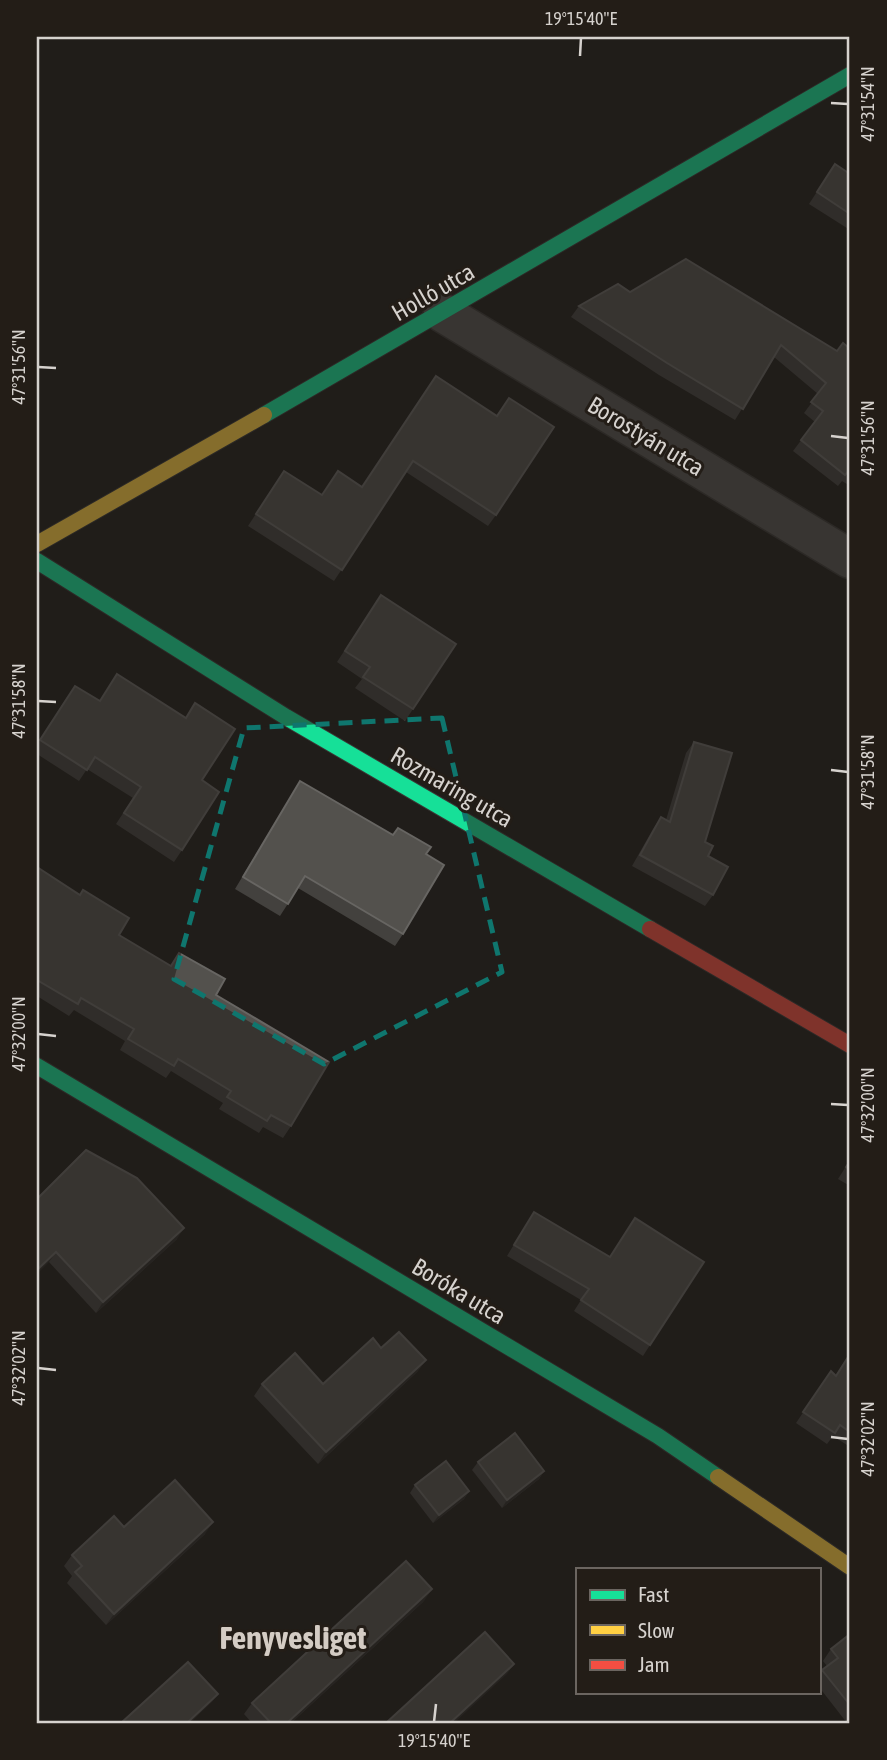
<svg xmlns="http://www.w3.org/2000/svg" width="887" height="1760" viewBox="0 0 887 1760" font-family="'Asap Condensed',sans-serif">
<rect width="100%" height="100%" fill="#201d1a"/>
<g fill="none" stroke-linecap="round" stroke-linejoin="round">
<!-- street casing -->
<g stroke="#3a3835" stroke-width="41">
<polyline id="street" points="443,313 850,559"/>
</g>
<!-- fast casing -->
<g stroke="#3a3835" stroke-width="18">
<g id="fast">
<polyline points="264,415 850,75"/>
<polyline points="37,561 286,717 650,929"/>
<polyline points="37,1066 658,1436 718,1477"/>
</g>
</g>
<!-- slow casing -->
<g stroke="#3a3835" stroke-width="18">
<g id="slow">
<polyline points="37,544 264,415"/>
<polyline points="718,1477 850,1567"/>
</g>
</g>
<!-- jam casing -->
<g stroke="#3a3835" stroke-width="18">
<polyline id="jam" points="650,929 850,1045"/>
</g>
<!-- street -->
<use href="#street" stroke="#555350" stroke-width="38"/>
<!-- fast -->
<use href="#fast" stroke="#16e098" stroke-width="16"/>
<!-- slow -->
<use href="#slow" stroke="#ffcf43" stroke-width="16"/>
<!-- jam -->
<use href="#jam" stroke="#f24e42" stroke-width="16"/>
</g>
<!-- wall -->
<g fill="#43413e">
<polygon points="835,164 850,174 850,230 809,204"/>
<polygon points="630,292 837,351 850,349 850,486 842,481 838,486 793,451 815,422 804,413 818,394 774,357 735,420 659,375 571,317 579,306"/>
<polygon points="428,388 496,515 488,526 406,472 334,581 248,526 276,483 322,495 362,487"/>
<polygon points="373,607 413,709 405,721 355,688 362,679 337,662"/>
<polygon points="67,697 202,780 182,850 174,862 116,824 133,798 87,769 79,781 37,754 37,744"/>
<polygon points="694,742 705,842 713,895 705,906 632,866 653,829 661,817 666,820 686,753"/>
<polygon points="300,781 393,835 398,828 426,854 403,934 395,946 298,888 280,916 235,889"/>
<polygon points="37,867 119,935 170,966 179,953 216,995 291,1126 283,1138 263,1127 259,1133 219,1109 223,1103 171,1071 166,1078 120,1050 125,1041 74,1010 69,1016 37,996"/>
<polygon points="850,1160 850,1186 838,1179"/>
<polygon points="37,1199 177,1239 96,1313 49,1262"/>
<polygon points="534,1212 650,1345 643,1356 574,1311 581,1300 507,1256"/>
<polygon points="381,1348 426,1360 417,1372 318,1464 254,1396 262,1384 323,1384"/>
<polygon points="850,1353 850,1447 833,1436 827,1444 796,1423 831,1371 836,1375"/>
<polygon points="478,1462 544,1471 539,1479 502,1508 472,1470"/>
<polygon points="415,1485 469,1491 464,1499 433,1523 410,1493"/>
<polygon points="124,1527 205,1534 106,1625 67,1583 72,1576 64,1566 72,1555"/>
<polygon points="424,1601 291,1723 252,1723 244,1714 252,1703"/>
<polygon points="850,1634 850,1723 847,1723 819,1687 819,1675 822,1670 827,1666 823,1661 831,1649"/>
</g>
<!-- shaded-wall -->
<g fill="#2e2c29">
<polygon points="184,1228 177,1239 96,1313 103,1302"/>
<polygon points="56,1252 49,1262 37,1274 37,1270"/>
<polygon points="426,1360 417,1372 318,1464 326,1452"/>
<polygon points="544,1471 539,1479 502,1508 507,1500"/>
<polygon points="469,1491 464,1499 433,1523 439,1515"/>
<polygon points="213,1522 205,1534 106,1625 114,1614"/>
<polygon points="432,1589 424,1601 291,1723 287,1723"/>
<polygon points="514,1664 507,1674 454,1723 450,1723"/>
<polygon points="218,1694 212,1702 190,1723 187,1723"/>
</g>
<!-- building -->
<g fill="#53514d" stroke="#676562" stroke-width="2">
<polygon points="835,164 850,174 850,214 817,192"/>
<polygon points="686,259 837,351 843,343 850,349 850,470 849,470 845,475 801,440 823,411 811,402 826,383 781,345 743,409 667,363 579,306 618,284 630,292"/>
<polygon points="436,376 497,416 509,398 554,427 496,515 413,461 342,570 256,514 284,471 322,495 338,471 362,487"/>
<polygon points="381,595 456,644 413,709 363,677 370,667 345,651"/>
<polygon points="117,674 186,718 195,703 235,729 202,780 219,792 182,850 124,813 141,787 95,757 87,770 40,740 75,686 100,701"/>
<polygon points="694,742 732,753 705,842 713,846 708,856 728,867 713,895 640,855 661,817 670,822"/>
<polygon points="300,781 393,835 398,828 431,847 426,854 444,865 403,934 305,876 288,904 243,877"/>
<polygon points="37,867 80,895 83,890 129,918 119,935 171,966 179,953 225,979 216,995 329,1062 291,1126 271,1115 267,1121 227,1097 231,1091 178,1059 174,1066 128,1039 134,1029 81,998 78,1004 37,980"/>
<polygon points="86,1150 137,1178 184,1228 103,1302 56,1252 37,1270 37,1199"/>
<polygon points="850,1161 850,1170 846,1167"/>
<polygon points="534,1212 610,1257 635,1218 704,1262 650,1345 581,1300 589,1289 514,1245"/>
<polygon points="399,1332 426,1360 326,1452 262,1384 295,1353 323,1384 373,1338 381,1348"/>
<polygon points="850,1354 850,1432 840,1425 835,1433 803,1412 831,1371 836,1376"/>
<polygon points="515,1433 544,1471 507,1500 478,1462"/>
<polygon points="446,1461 469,1491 439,1515 415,1485"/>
<polygon points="175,1480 213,1522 114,1614 75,1572 82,1566 72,1555 114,1516 124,1527"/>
<polygon points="406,1561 432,1589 287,1723 271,1723 252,1703"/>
<polygon points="485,1632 514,1664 450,1723 386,1723"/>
<polygon points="850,1634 850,1705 822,1670 838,1658 831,1649"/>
<polygon points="188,1662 218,1694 187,1723 121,1723"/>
</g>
<!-- marked area -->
<path d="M0 0H887V1760H0ZM442 718 502 972 324 1064 174 979 244 728Z" fill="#201d1a" fill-opacity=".55" fill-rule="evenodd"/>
<path fill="none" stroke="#0f766e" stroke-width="5" stroke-dasharray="14 9" stroke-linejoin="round" d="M442 718 502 972 324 1064 174 979 244 728Z"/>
<!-- ticks -->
<path fill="none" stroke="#d6d2ce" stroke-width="2.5" d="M580 56 581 38M831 103 848 104M38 367 56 368M831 436 848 438M38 701 56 702M831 770 848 772M38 1034 56 1036M831 1104 848 1105M38 1368 56 1370M831 1437 848 1439M434 1722 436 1704"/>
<g text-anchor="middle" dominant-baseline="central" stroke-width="6" stroke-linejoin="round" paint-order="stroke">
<!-- street labels -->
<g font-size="24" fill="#d6d2ce" stroke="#231d17">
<text transform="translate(433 292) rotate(-30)">Holló utca</text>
<text transform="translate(646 436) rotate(31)">Borostyán utca</text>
<text transform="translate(452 787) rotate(30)">Rozmaring utca</text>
<text transform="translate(459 1291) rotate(31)">Boróka utca</text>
</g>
<!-- district labels -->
<g font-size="32" font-weight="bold" fill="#d4ccc4" stroke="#231d17">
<text x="293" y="1637">Fenyvesliget</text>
</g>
</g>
<!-- border -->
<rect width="887" height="1760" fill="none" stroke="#231d17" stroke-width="77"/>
<!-- legend -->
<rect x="576" y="1568" width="245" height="126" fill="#231d17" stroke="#6b6560" stroke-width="2"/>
<rect x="590" y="1590" width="35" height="10" fill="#16e098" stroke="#6b6560" stroke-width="2"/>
<text x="638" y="1602" font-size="21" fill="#d6d2ce">Fast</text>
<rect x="590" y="1625" width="35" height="10" fill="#ffcf43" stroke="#6b6560" stroke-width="2"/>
<text x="638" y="1638" font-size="21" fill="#d6d2ce">Slow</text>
<rect x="590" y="1660" width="35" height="10" fill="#f24e42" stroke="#6b6560" stroke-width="2"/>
<text x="638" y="1672" font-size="21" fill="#d6d2ce">Jam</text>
<rect x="38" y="38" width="810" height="1684" fill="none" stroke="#d6d2ce" stroke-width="2.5"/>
<g font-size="18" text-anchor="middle" fill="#d6d2ce">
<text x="581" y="25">19°15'40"E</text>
<text transform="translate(868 104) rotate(-90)" y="6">47°31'54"N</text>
<text transform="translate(19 367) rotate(-90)" y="6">47°31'56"N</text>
<text transform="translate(868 438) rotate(-90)" y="6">47°31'56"N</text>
<text transform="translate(19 701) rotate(-90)" y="6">47°31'58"N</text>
<text transform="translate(868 772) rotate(-90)" y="6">47°31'58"N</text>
<text transform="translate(19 1034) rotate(-90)" y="6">47°32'00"N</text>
<text transform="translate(868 1105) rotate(-90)" y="6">47°32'00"N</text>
<text transform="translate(19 1368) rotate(-90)" y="6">47°32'02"N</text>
<text transform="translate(868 1439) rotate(-90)" y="6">47°32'02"N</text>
<text x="434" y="1747">19°15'40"E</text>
</g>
</svg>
